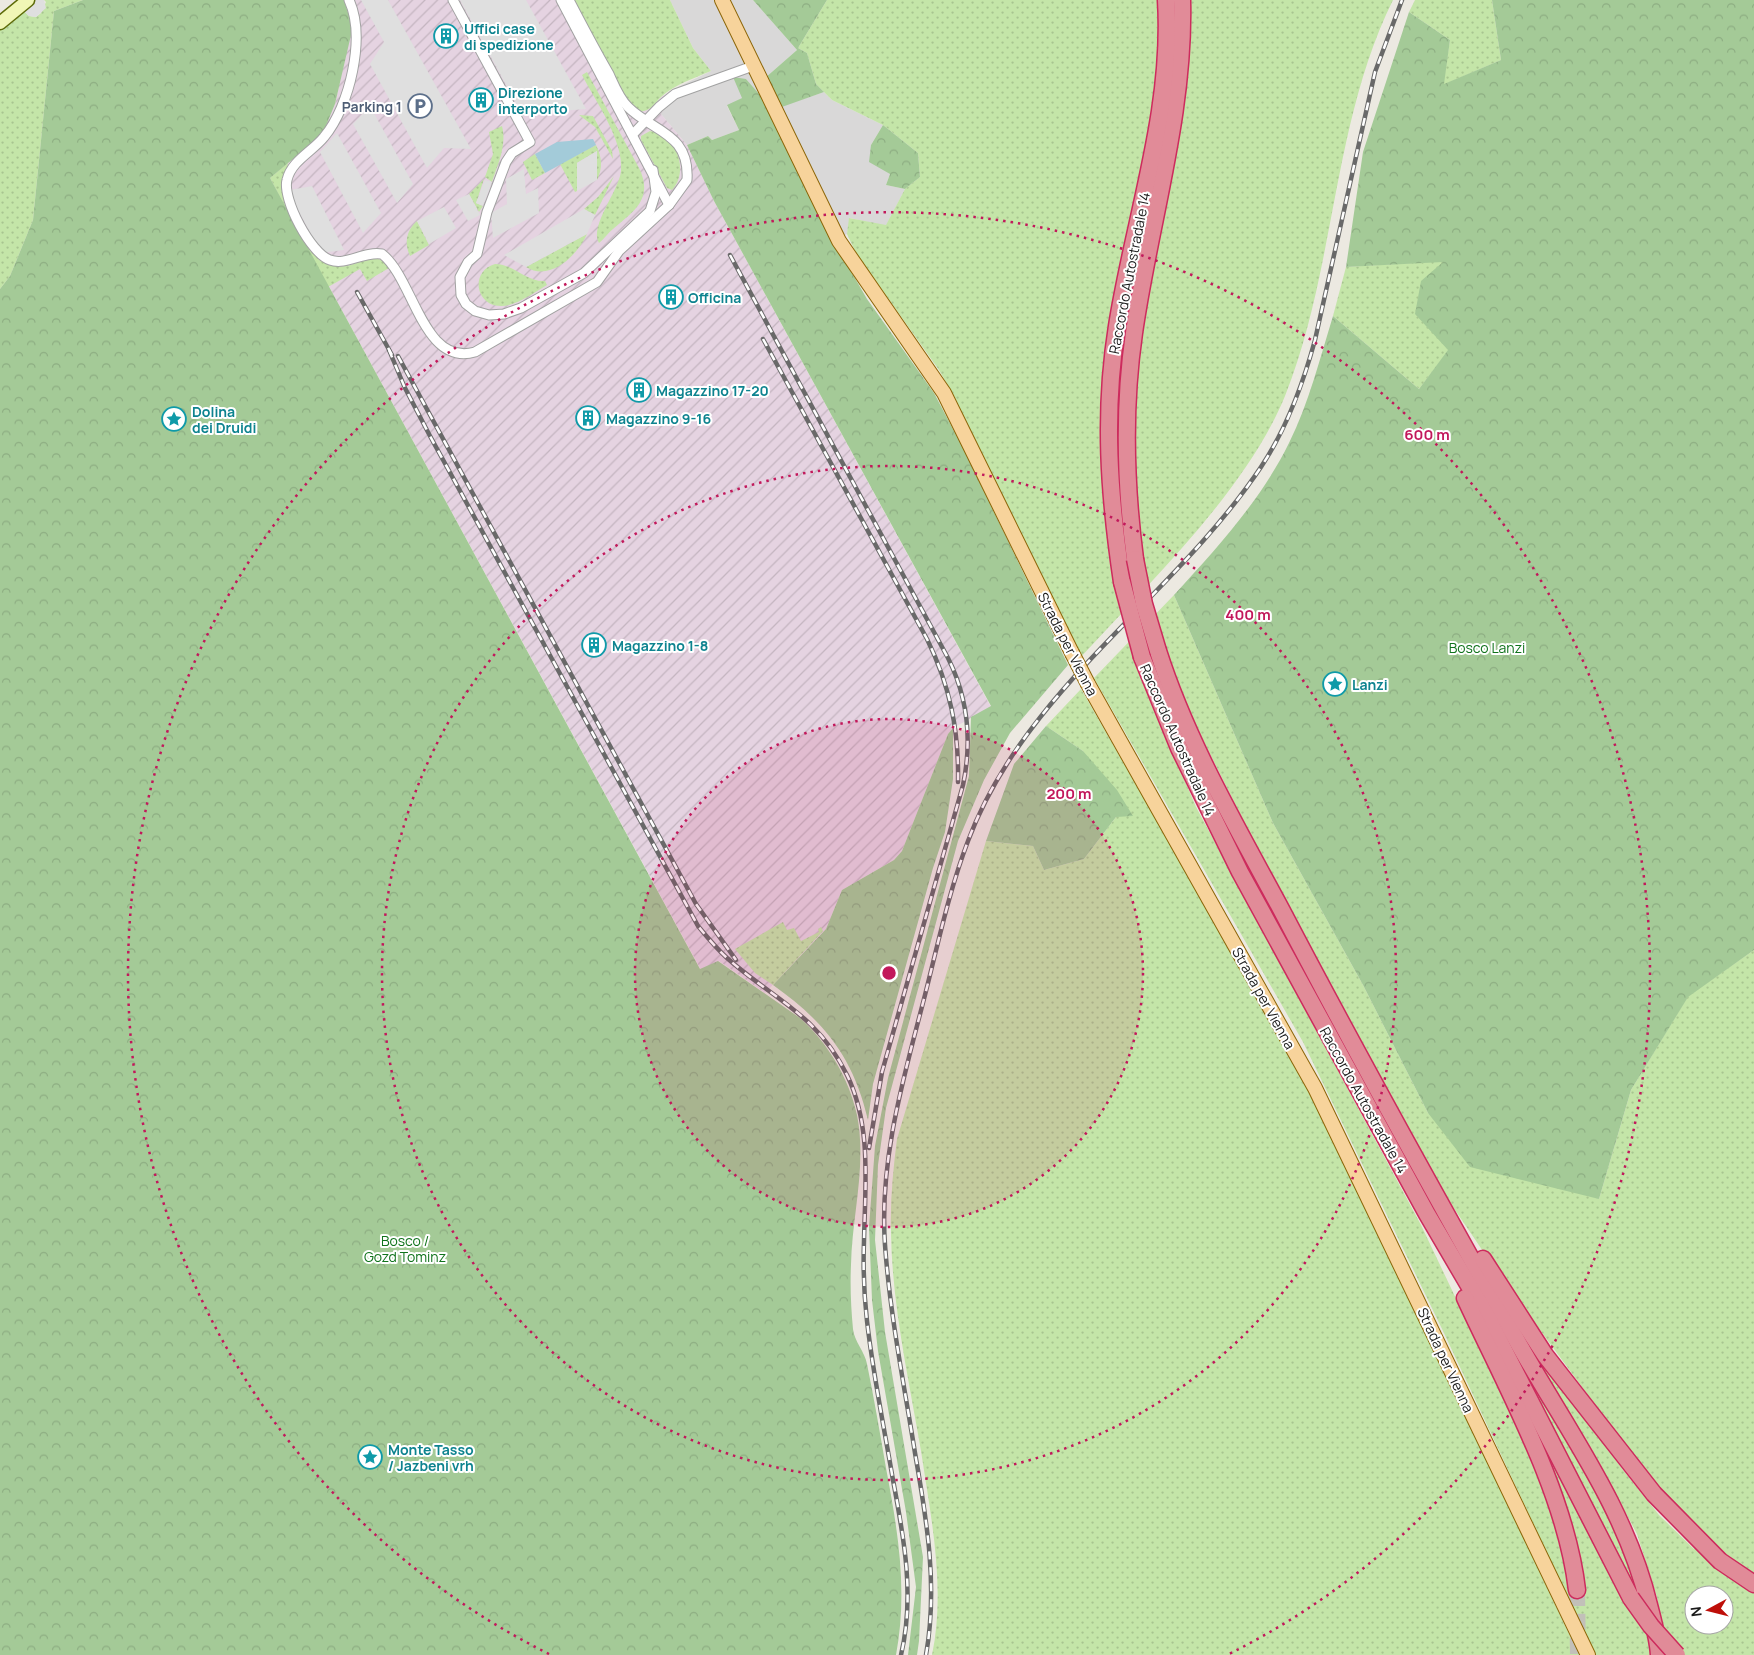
<svg xmlns="http://www.w3.org/2000/svg" width="1754" height="1655" viewBox="0 0 1754 1655" font-family="Manrope,sans-serif">
<defs>
<pattern id="industrial-furrows" width="10" height="10" patternUnits="userSpaceOnUse" patternTransform="scale(1.25)"><rect width="10" height="10" fill="#e5d3e1"/><path d="M-1 1l2-2M0 10L10 0M9 11l2-2" fill="none" stroke="#c4b5c0"/></pattern>
<pattern id="grass-dots" width="8" height="8" patternUnits="userSpaceOnUse" patternTransform="scale(1.25)"><rect width="8" height="8" fill="#c4e5a8"/><path d="M2 2h.1M6 6h.1" fill="none" stroke="#a8c490" stroke-width="1.8" stroke-linecap="round"/></pattern>
<pattern id="forest-crowns" width="20" height="18" patternUnits="userSpaceOnUse" patternTransform="scale(1.25)"><rect width="20" height="18" fill="#a4ca97"/><path d="M2 6a3 3 0 1 1 6 0M12 15a3 3 0 1 1 6 0" fill="none" stroke="#8dad82"/></pattern>
</defs>
<rect width="100%" height="100%" fill="#ece9e1"/>
<!-- residential -->
<polygon fill="#d9d8d8" points="670,0 753,0 797,50 765,78 779,107 824,92 832,100 883,125 871,145 890,174 886,185 905,189 886,226 850,218 847,234 833,240 760,96 746,79 742,98 727,106 739,130 712,140 708,136 687,145 661,114 666,106 680,97 676,88 711,71 693,48"/>
<!-- industrial -->
<polygon fill="url(#industrial-furrows)" points="344,0 577,0 654,105 661,97 676,88 680,97 666,106 661,114 687,145 714,201 991,707 953,728 948,734 902,851 894,860 842,890 826,929 765,993 719,961 701,970 270,178 316,140 335,104 352,25"/>
<!-- grass -->
<g fill="url(#grass-dots)" fill-rule="evenodd">
<polygon points="44,0 83,0 54,11 33,220 10,276 0,289 0,27 23,10 29,16 36,17 41,13 46,2"/>
<path d="M573 0H670L693 48 711 71C695 78 675 84 661 97 654 104 651 111 639 112L623 93Z"/>
<path d="M827 0H1393C1332 123 1336 268 1285 396 1246 491 1149 583 1079 659L954 396 939 370 856 253 847 234 849 218 886 225 905 189 920 177 918 153 883 125 832 100 816 84 807 53 798 48Z"/>
<polygon points="1415,0 1492,0 1501,60 1443,85 1450,40 1409,12"/>
<path d="M587 72 639 168C654 199 634 211 613 229 608 233 604 239 599 243 589 226 619 191 621 171 624 141 596 102 582 75Z"/>
<polygon points="579,115 593,116 612,151 613,159 595,127"/>
<path d="M502 126C507 145 498 164 492 182L485 177 493 154 489 132Z"/>
<path d="M650 131C676 134 690 171 672 190L667 188 641 140V136Z"/>
<path d="M596 145C602 157 603 168 597 180V151L577 163V191L575 192 560 164Z"/>
<polygon points="535,154 545,173 532,180 523,162"/>
<path d="M288 163 283 190 326 263C333 265 339 267 346 266 361 264 377 249 389 268L367 281 360 269 328 287 270 178Z"/>
<polygon points="614,176 595,215 584,209 598,197"/>
<polygon points="484,179 476,203 483,206 479,212 469,194"/>
<path d="M417 221 429 245 410 256C404 243 406 231 417 221Z"/>
<path d="M587 234C577 256 550 282 526 267Z"/>
<polygon points="1444,261 1449,350 1419,389 1333,316 1346,267"/>
<path d="M495 264C514 264 526 282 545 281L547 285C533 293 517 306 501 306 475 306 470 271 495 264Z"/>
<path d="M1174 595 1273 823 1363 985 1428 1113 1599 1199 1631 1090 1688 996 1754 950V1655H1668L1657 1597 1637 1534 1596 1457 1495 1292 1623 1470 1659 1515 1694 1549 1703 1536 1671 1505 1635 1459 1493 1266 1451 1204 1414 1139 1251 836 1187 708 1166 649 1134 660 1196 807 1421 1225 1519 1431 1548 1503 1564 1553 1569 1591 1584 1589 1424 1195 1426 1194 1586 1471 1628 1555 1649 1637 1652 1655H1595L1443 1331 1303 1042 1094 678ZM1694 1595H1724V1625H1694Z"/>
<path d="M1081 689 1286 1046 1340 1151 1579 1655H932C946 1588 931 1518 921 1451 909 1380 892 1306 891 1233 890 1201 893 1170 897 1139L986 841 1033 846 1044 870 1084 859 1116 817 1083 751 1046 726Z"/>
<polygon points="783,922 787,930 794,928 801,941 819,932 818,929 821,927 823,931 773,985 755,973 735,949"/>
</g>
<!-- forest -->
<g fill="url(#forest-crowns)">
<path d="M83 0H344L352 25 351 35 335 104 325 128 316 140 270 178 700 969 718 961 800 1018C828 1043 849 1078 857 1115 867 1165 852 1215 851 1265 850 1286 851 1308 853 1329 854 1341 865 1352 867 1364 874 1398 880 1433 886 1468 898 1531 908 1591 896 1655H0V289L10 276 33 220 54 11Z"/>
<polygon points="753,0 827,0 798,48 807,53 816,84 824,92 779,108 765,78 797,50"/>
<path d="M1492 0H1754V950L1688 997 1631 1090 1599 1199 1470 1167 1428 1113 1363 985 1273 823 1174 595C1217 548 1261 500 1289 443 1309 403 1320 358 1333 316L1419 389 1448 350 1415 314 1421 281 1443 262 1346 267 1363 152 1409 12 1450 40 1444 84 1501 60Z"/>
<polygon points="733,77 746,79 760,95 833,240 867,299 934,393 965,452 1068,665 1010,733 984,780 958,841 886,1108 878,1165 875,1240 885,1332 923,1557 919,1641 917,1655 908,1655 916,1587 906,1512 878,1351 872,1300 869,1227 875,1146 888,1078 969,776 971,717 991,706 714,201 687,145 708,136 712,140 739,130 727,105 742,98"/>
<polygon points="883,125 918,153 920,177 905,189 886,185 890,174 869,162 871,145"/>
<polygon points="1046,726 1083,751 1117,790 1133,816 1116,817 1084,859 1044,870 1033,846 986,841 1014,764"/>
<path d="M953 728V779L945 832 933 868 873 1084 868 1120C853 1057 825 1022 773 985L826 929 842 890 894 860 902 851 948 734Z"/>
</g>
<!-- parking -->
<g fill="#dfdfdf">
<polygon points="36,0 44,0 46,8 36,17 29,16 23,10"/>
<polygon points="361,0 388,0 471,149 444,148 427,168 370,64 384,42"/>
<polygon points="460,0 526,0 586,109 522,114"/>
<polygon points="370,106 413,184 397,203 353,124"/>
<polygon points="337,133 381,213 363,233 320,152"/>
<polygon points="597,151 597,180 577,191 577,163"/>
<polygon points="524,169 526,194 538,188 539,213 493,238 491,213 507,204 506,179"/>
<polygon points="485,180 492,182 483,206 476,203"/>
<polygon points="312,186 344,250 321,253 291,197 290,190"/>
<polygon points="469,194 480,215 468,221 456,200"/>
<polygon points="444,207 456,228 429,244 417,221"/>
<polygon points="584,209 595,215 587,234 526,267 504,255"/>
</g>
<!-- water -->
<polygon fill="#a3cbd9" points="593,139 596,145 545,173 535,154 557,142"/>
<g fill="none" stroke-linecap="round" stroke-linejoin="round">
<!-- highway-tunnel -->
<polyline stroke="#c2c0b9" stroke-width="16" stroke-dasharray="16 8" stroke-linecap="butt" points="1577,1590 1578,1655"/>
<!-- street casing -->
<g stroke="#a2a2a2" stroke-width="11">
<g id="street">
<path d="M349 0C366 37 350 106 324 137 313 151 291 161 287 180 282 199 311 254 330 260 346 266 363 251 382 254 414 279 423 367 475 352L597 282 619 251 669 205 687 180C690 133 653 132 628 107 619 98 614 85 609 74 595 50 582 25 569 0"/>
<polyline points="453,0 530,142 512,153 506,162 487,212 477,254 468,262 460,277 461,295 466,304 475,311 489,315 504,314 521,308 584,273 650,211 656,192 653,170"/>
<polyline points="561,0 669,205"/>
<polyline points="633,134 659,107 675,94 753,66"/>
</g>
</g>
<!-- secondary casing -->
<g stroke="#5d6b09" stroke-width="15">
<polyline id="secondary" points="0,23 28,0"/>
</g>
<!-- primary casing -->
<g stroke="#8c6507" stroke-width="16">
<g id="primary">
<polyline points="722,0 839,241 944,393 1072,653"/>
<polyline points="1088,684 1315,1088 1588,1655"/>
</g>
</g>
<!-- highway casing -->
<g stroke="#cd2b5d" stroke-width="19">
<g id="highway">
<path d="M1135 559C1125 482 1123 409 1134 333 1150 221 1185 114 1182 0"/>
<path d="M1122 582C1109 495 1103 414 1117 326 1134 218 1173 111 1166 0"/>
<path d="M1158 651C1187 742 1237 827 1282 911 1359 1058 1440 1203 1521 1348 1569 1433 1626 1509 1649 1605 1653 1621 1658 1638 1659 1655"/>
<polyline points="1142,657 1179,748 1240,872 1427,1214 1485,1313 1631,1598"/>
<polyline points="1483,1259 1545,1355 1654,1494 1720,1561 1754,1584"/>
<path d="M1465 1298C1506 1387 1566 1493 1577 1590"/>
</g>
</g>
<!-- street -->
<use href="#street" stroke="#fff" stroke-width="9"/>
<!-- secondary -->
<use href="#secondary" stroke="#f0f6b6" stroke-width="12"/>
<!-- primary -->
<use href="#primary" stroke="#f7d39b" stroke-width="14"/>
<!-- highway -->
<use href="#highway" stroke="#e18b98" stroke-width="16"/>
<!-- rail casing -->
<g stroke="#696969" stroke-width="4.5">
<g id="rail">
<path d="M730 255 948 658C968 698 972 742 963 785L882 1072 869 1148"/>
<polyline points="357,292 392,355"/>
<path d="M763 339 927 639C950 686 959 730 958 782"/>
<path d="M389 350 405 388 430 436 698 926C707 937 716 948 727 958 773 999 817 1014 847 1075 872 1126 865 1186 864 1241 863 1268 864 1295 867 1321 873 1374 884 1427 893 1480 904 1538 915 1596 901 1655"/>
<polyline points="398,356 696,904 736,960"/>
<path d="M926 1655C938 1587 927 1521 915 1453 904 1384 890 1315 885 1245 879 1159 904 1077 925 995 938 944 949 891 968 841 1025 688 1173 599 1261 467 1287 428 1303 384 1315 340L1375 72 1402 0"/>
</g>
</g>
<!-- rail -->
<use href="#rail" stroke="#fff" stroke-width="2.5" stroke-dasharray="8" stroke-linecap="butt"/>
<!-- primary-bridge casing -->
<g stroke="#8c6507" stroke-width="16" stroke-linecap="butt">
<polyline id="primary-bridge" points="1072,653 1088,684"/>
</g>
<!-- highway-bridge casing -->
<g stroke="#cd2b5d" stroke-width="19" stroke-linecap="butt">
<g id="highway-bridge">
<polyline points="1135,559 1144,604 1158,651"/>
<polyline points="1122,582 1142,657"/>
<polyline points="1631,1598 1651,1626 1677,1655"/>
</g>
</g>
<!-- primary-bridge -->
<use href="#primary-bridge" stroke="#f7d39b" stroke-width="14"/>
<!-- highway-bridge -->
<use href="#highway-bridge" stroke="#e18b98" stroke-width="16"/>
</g>
<!-- distance rings -->
<circle cx="889" cy="973" r="254" fill="#c2185b" fill-opacity=".12"/>
<g fill="none" stroke="#c2185b" stroke-width="2.5" stroke-dasharray="2.5 5">
<circle cx="889" cy="973" r="254"/>
<circle cx="889" cy="973" r="507"/>
<path d="M549 1654A761 761 0 1 1 1229 1654"/>
</g>
<!-- icons -->
<defs>
<g id="building-ring" transform="scale(1.25)"><circle r="9.5" fill="#fff" stroke="#0f9aa8" stroke-width="1.5"/><path d="M-4-6H4V6H1V3H-1V6H-4ZM-2.5-4.3h1.7v1.8h-1.7ZM.8-4.3h1.7v1.8H.8ZM-2.5-1h1.7V.8h-1.7ZM.8-1h1.7V.8H.8Z" fill="#0f9aa8"/></g>
<g id="parking-ring" transform="scale(1.25)"><circle r="9.5" fill="#fff" stroke="#5c6f8a" stroke-width="1.5"/><path d="M-3.5-5.5H1a3.5 3.5 0 0 1 0 7H-1V5.5H-3.5ZM-1-3.4V-.6H.8a1.4 1.4 0 0 0 0-2.8Z" fill="#5c6f8a"/></g>
<g id="sight-ring" transform="scale(1.25)"><circle r="9.5" fill="#fff" stroke="#0f9aa8" stroke-width="1.5"/><path d="M0-6L1.8-2.2L6-1.7L2.9 1.2L3.7 5.4L0 3.3L-3.7 5.4L-2.9 1.2L-6-1.7L-1.8-2.2Z" fill="#0f9aa8"/></g>
</defs>
<g fill-rule="evenodd">
<use href="#building-ring" x="446" y="36"/>
<use href="#building-ring" x="481" y="100"/>
<use href="#parking-ring" x="420" y="106"/>
<use href="#building-ring" x="671" y="297"/>
<use href="#building-ring" x="639" y="390"/>
<use href="#building-ring" x="588" y="418"/>
<use href="#sight-ring" x="174" y="419"/>
<use href="#building-ring" x="594" y="645"/>
<use href="#sight-ring" x="1335" y="684"/>
<use href="#sight-ring" x="370" y="1457"/>
</g>
<g text-anchor="middle" dominant-baseline="central" stroke-width="4" stroke-linejoin="round" paint-order="stroke">
<!-- culture labels -->
<g font-size="14" font-weight="bold" fill="#0d838f" stroke="#fff" text-anchor="start">
<text x="464" y="28">Uffici case<tspan x="464" dy="16">di spedizione</tspan></text>
<text x="498" y="92">Direzione<tspan x="498" dy="16">interporto</tspan></text>
<text x="688" y="297">Officina</text>
<text x="656" y="390">Magazzino 17-20</text>
<text x="192" y="411">Dolina<tspan x="192" dy="16">dei Druidi</tspan></text>
<text x="606" y="418">Magazzino 9-16</text>
<text x="612" y="645">Magazzino 1-8</text>
<text x="1352" y="684">Lanzi</text>
<text x="388" y="1449">Monte Tasso<tspan x="388" dy="16">/ Jazbeni vrh</tspan></text>
</g>
<!-- service labels -->
<g font-size="14" font-weight="bold" fill="#4e5e75" stroke="#fff" text-anchor="end">
<text x="402" y="106">Parking 1</text>
</g>
<!-- street labels -->
<g font-size="14" fill="#1b1b1b" stroke="#fff">
<text transform="translate(1129 273) rotate(-79)">Raccordo Autostradale 14</text>
<text transform="translate(1068 644) rotate(63)">Strada per Vienna</text>
<text transform="translate(1178 740) rotate(66)">Raccordo Autostradale 14</text>
<text transform="translate(1264 998) rotate(61)">Strada per Vienna</text>
<text transform="translate(1364 1100) rotate(61)">Raccordo Autostradale 14</text>
<text transform="translate(1446 1360) rotate(65)">Strada per Vienna</text>
</g>
<!-- park labels -->
<g font-size="14" fill="#10731c" stroke="#fff">
<text x="1487" y="647">Bosco Lanzi</text>
<text x="405" y="1240">Bosco /<tspan x="405" dy="16">Gozd Tominz</tspan></text>
</g>
</g>
<circle cx="889" cy="973" r="8" fill="#c2185b" stroke="#fff" stroke-width="2.5"/>
<g font-size="15" text-anchor="middle" font-weight="bold" fill="#c2185b" stroke="#fff" stroke-width="4" stroke-linejoin="round" paint-order="stroke">
<text x="1427" y="440">600 m</text>
<text x="1248" y="620">400 m</text>
<text x="1069" y="799">200 m</text>
</g>
<!-- north arrow -->
<g transform="translate(1709 1610) rotate(263)"><circle r="24" fill="#ffffff" stroke="#a4a4a4"/>
<path d="M0-4L9 19L0 12L-9 19Z" fill="#be0f09"/>
<text y="-8" font-size="14" font-weight="bold" text-anchor="middle" fill="#1b1b1b">N</text>
</g>
</svg>
